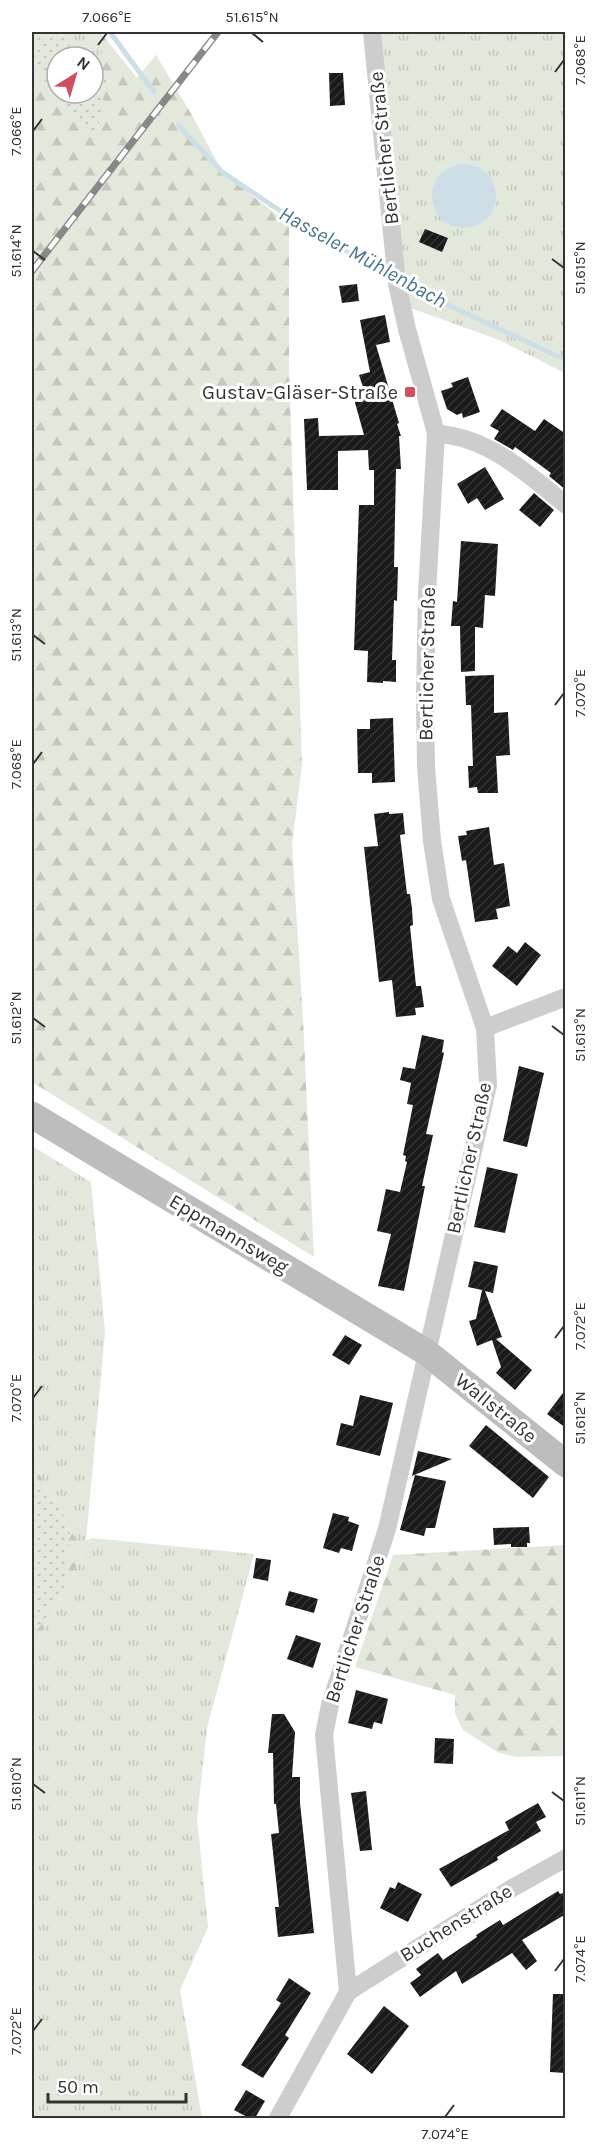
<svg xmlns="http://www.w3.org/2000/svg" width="597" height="2150" viewBox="0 0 597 2150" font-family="Karla,sans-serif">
<defs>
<pattern id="grass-tufts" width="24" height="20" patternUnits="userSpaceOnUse" patternTransform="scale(1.5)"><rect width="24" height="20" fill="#e3e8dd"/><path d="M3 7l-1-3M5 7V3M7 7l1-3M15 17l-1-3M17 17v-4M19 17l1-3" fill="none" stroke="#c3c7be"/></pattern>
<pattern id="forest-firs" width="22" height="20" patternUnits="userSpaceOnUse" patternTransform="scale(1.5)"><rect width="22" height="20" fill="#e3e8dd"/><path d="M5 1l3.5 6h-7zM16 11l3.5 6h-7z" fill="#c3c7be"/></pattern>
<pattern id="park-dots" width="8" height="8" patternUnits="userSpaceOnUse" patternTransform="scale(1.5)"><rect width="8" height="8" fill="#e3e8dd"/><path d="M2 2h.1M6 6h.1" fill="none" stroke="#c3c7be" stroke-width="1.8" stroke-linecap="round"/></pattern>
<pattern id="building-hatch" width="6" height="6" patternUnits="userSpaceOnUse" patternTransform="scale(1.5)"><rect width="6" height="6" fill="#1a1a1a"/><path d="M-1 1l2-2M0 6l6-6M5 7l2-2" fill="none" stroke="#333"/></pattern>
</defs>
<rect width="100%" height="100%" fill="#fff"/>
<!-- grass -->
<g fill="url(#grass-tufts)">
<polygon points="42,32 90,32 104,49 98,59 53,44"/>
<polygon points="379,32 565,32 565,373 499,340 405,306"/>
<polygon points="32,1146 91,1182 105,1332 86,1541 79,1545 32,1461"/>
<polygon points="91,1538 254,1554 207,1728 197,1818 208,1927 180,1990 202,2118 32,2118 32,1653"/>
</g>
<!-- forest -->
<g fill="url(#forest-firs)">
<polygon points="32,32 53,44 91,57 57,57 57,93 93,93 93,58 98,59 104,49 90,32 100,32 137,78 156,55 193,117 223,173 289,224 289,368 302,765 292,845 303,1019 314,1257 32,1082"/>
<polygon points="32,1461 79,1545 91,1538 32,1653"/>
<polygon points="565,1545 565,1756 516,1757 499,1753 463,1730 455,1713 455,1695 355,1667 393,1555"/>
</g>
<!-- park -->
<g fill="url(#park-dots)">
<polygon points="32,32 59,32 71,47 83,47 91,57 57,57 57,93 93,93 93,60 107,77 97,135 59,100 32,64"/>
<polygon points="32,1471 70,1524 66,1587 32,1638"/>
</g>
<!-- water -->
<circle fill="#cddee6" cx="464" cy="196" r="32"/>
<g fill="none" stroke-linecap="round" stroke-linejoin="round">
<!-- stream -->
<g stroke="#cddee6" stroke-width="5">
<polyline points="110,32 154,92"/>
<polyline points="179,126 221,171 289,217 357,257 392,274"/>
<polyline points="401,278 446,304 566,360"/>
</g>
</g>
<!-- building -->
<g fill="url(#building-hatch)">
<polygon points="329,73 343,73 345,105 330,106"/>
<polygon points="425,229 448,238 442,252 419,242"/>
<polygon points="357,284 359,301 342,303 339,286"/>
<polygon points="385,315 390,342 376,345 399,423 397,424 401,436 399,436 401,469 396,469 394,567 398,567 397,601 394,600 392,660 396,660 396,682 383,681 383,683 367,682 368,651 354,650 359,505 374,505 374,470 369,470 368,450 338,451 338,490 307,490 304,419 318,418 319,436 364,435 354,399 366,396 359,375 370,372 360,320"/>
<polygon points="468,377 480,412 463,418 462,413 457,415 447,409 441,391 453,387 451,383"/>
<polygon points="502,409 535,431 544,419 566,434 566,490 549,476 551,473 536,462 515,447 513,450 494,439 499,431 490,426"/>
<polygon points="485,467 504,499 485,510 477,498 468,504 457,484"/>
<polygon points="534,493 554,510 540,527 519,510"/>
<polygon points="461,541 498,544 495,596 485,595 483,628 475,627 475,671 461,672 460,626 451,626 453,601 457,602"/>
<polygon points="494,675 494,713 508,712 510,755 496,756 498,793 478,793 477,787 469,788 468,766 473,766 471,705 466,705 465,676"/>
<polygon points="393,718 395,782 372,783 372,773 358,773 357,729 370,729 370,719"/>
<polygon points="389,812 389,814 403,813 405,834 400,835 407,894 410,894 412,909 413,925 410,926 416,986 421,986 424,1007 415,1008 416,1015 396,1017 392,980 379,982 364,847 378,846 374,814"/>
<polygon points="489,827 494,865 504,863 510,906 496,909 498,919 475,922 466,860 462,861 458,836 467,835 466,831"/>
<polygon points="525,942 541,955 517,986 492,966 508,946 517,953"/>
<polygon points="422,1035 444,1040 442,1052 444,1053 426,1134 433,1135 422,1186 425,1186 404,1291 378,1286 391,1234 377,1231 386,1189 400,1192 407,1162 405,1161 406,1156 403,1155 413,1105 407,1104 411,1083 400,1080 403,1067 415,1069"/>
<polygon points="519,1066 544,1073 527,1147 503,1141"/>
<polygon points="487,1167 518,1174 505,1233 474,1227"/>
<polygon points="474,1261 498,1266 493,1293 485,1291 502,1337 496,1339 532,1370 515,1390 496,1373 501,1367 492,1340 477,1346 469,1321 476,1319 482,1290 468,1287"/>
<polygon points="345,1335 362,1345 349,1365 332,1355"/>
<polygon points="566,1389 566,1428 547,1414"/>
<polygon points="360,1395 393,1403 380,1456 336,1445 341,1423 353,1426"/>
<polygon points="486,1425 549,1477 533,1498 469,1446"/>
<polygon points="418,1451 452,1459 412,1476"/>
<polygon points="415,1475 446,1481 435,1528 426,1528 424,1536 400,1530"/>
<polygon points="333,1513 349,1517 348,1521 359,1525 352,1551 341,1548 339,1553 323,1548"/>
<polygon points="529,1527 530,1543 527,1543 527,1547 511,1547 511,1544 494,1545 493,1528"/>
<polygon points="256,1558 271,1560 268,1581 253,1578"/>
<polygon points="289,1591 318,1599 314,1613 285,1605"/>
<polygon points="296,1635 321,1643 313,1668 287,1659"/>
<polygon points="356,1690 388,1699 382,1724 374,1722 372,1729 348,1723"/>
<polygon points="272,1714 284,1714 295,1732 292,1777 300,1777 300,1803 314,1933 278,1937 275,1907 279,1907 271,1834 279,1833 276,1804 274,1804 273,1753 268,1753"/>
<polygon points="435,1738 454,1739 453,1764 434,1763"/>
<polygon points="366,1791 372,1850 360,1851 351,1793"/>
<polygon points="538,1803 546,1817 536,1822 541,1831 497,1857 498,1860 451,1887 439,1869 509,1830 505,1822"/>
<polygon points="398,1882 422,1894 408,1922 380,1908 390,1887 395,1889"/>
<polygon points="558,1891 560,1894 566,1892 566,1914 522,1940 537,1961 526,1970 512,1953 462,1984 456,1971 420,1997 410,1983 421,1975 416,1969 438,1953 443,1960 477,1937 476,1935 500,1920 503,1925"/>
<polygon points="289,1978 311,1993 285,2035 289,2038 263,2078 241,2065 281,2003 276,2000"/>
<polygon points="553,1994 566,1994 566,2073 550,2072"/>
<polygon points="384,2006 409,2026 372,2074 347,2054"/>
<polygon points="246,2090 265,2101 255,2118 249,2118 234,2110"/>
</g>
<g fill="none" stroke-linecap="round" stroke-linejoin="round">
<!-- street -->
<g stroke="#cdcdcd" stroke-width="18">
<path d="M436 433C447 435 458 436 468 440 503 451 538 482 566 505"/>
<polyline points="485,1028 566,997"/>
<polyline points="348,1992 509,1890 566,1858"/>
<polyline points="278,2118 348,1992 324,1735 330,1705 387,1529 488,1085 485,1028 441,899 432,841 426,766 425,700 427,594 436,433 407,329 397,284 372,32"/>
</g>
<!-- secondary -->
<polyline stroke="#bdbdbd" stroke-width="27" points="32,1115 426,1352 566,1464"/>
<!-- rail casing -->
<g stroke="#888" stroke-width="7">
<polyline id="rail" points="32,271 218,32"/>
</g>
<!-- rail -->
<use href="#rail" stroke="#fff" stroke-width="4.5" stroke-dasharray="14" stroke-linecap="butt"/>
</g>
<!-- ticks -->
<path fill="none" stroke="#333" stroke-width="2" d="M252 33 263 42M98 45 107 33M555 72 564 60M33 131 42 119M33 251 45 260M552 259 564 268M33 635 45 644M555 705 564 693M33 764 42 752M33 1018 45 1027M552 1026 564 1035M555 1338 564 1326M33 1398 42 1386M552 1409 564 1418M33 1784 45 1793M552 1792 564 1801M555 1971 564 1959M33 2031 42 2019M445 2117 454 2105"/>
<!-- markers -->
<rect fill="#d24d5f" stroke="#fff" stroke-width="2" x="404" y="386" width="12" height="12" rx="3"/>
<g text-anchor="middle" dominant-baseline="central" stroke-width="6" stroke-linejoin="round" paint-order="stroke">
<!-- street labels -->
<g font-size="20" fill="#333" stroke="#fff">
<text transform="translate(384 148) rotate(-96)">Bertlicher Straße</text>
<text transform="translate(427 664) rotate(-89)">Bertlicher Straße</text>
<text transform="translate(469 1158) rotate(-78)">Bertlicher Straße</text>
<text transform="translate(229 1234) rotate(31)">Eppmannsweg</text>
<text transform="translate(496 1408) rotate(39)">Wallstraße</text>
<text transform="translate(355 1629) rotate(-72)">Bertlicher Straße</text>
<text transform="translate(456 1923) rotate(-32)">Buchenstraße</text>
</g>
<!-- poi labels -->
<g font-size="20" fill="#333" stroke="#fff" text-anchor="end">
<text x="398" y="392">Gustav-Gläser-Straße</text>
</g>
<!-- water labels -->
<g font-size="21" font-style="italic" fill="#49768c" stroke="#fff">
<text transform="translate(363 257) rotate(29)">Hasseler Mühlenbach</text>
</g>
</g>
<!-- border -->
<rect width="597" height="2150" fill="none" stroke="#ffffff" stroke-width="66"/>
<!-- north arrow -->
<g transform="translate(75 75) rotate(37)"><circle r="28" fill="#ffffff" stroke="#adadad" stroke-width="1.5"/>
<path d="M0-4.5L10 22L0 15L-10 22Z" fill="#d24d5f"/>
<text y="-9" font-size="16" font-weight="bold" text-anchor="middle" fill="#333333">N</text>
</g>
<!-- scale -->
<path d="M48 2093v9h138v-9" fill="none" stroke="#333333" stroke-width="3"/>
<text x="57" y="2093" font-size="18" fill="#333333" stroke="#ffffff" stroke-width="4.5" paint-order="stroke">50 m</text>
<rect x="33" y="33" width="531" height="2084" fill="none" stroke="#333" stroke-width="2"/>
<g font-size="15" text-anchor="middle" fill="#333">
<text x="107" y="22">7.066°E</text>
<text x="252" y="22">51.615°N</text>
<text transform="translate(580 60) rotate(-90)" y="5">7.068°E</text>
<text transform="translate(16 131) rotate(-90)" y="5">7.066°E</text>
<text transform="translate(16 251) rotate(-90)" y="5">51.614°N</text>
<text transform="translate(580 268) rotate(-90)" y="5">51.615°N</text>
<text transform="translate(16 635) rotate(-90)" y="5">51.613°N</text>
<text transform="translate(580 693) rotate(-90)" y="5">7.070°E</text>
<text transform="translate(16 764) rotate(-90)" y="5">7.068°E</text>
<text transform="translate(16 1018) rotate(-90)" y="5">51.612°N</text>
<text transform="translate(580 1035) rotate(-90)" y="5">51.613°N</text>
<text transform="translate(580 1326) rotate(-90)" y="5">7.072°E</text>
<text transform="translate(16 1398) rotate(-90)" y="5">7.070°E</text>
<text transform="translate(580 1418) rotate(-90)" y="5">51.612°N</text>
<text transform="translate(16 1784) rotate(-90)" y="5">51.610°N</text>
<text transform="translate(580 1801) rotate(-90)" y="5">51.611°N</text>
<text transform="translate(580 1959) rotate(-90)" y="5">7.074°E</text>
<text transform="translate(16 2031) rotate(-90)" y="5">7.072°E</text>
<text x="445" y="2139">7.074°E</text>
</g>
</svg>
